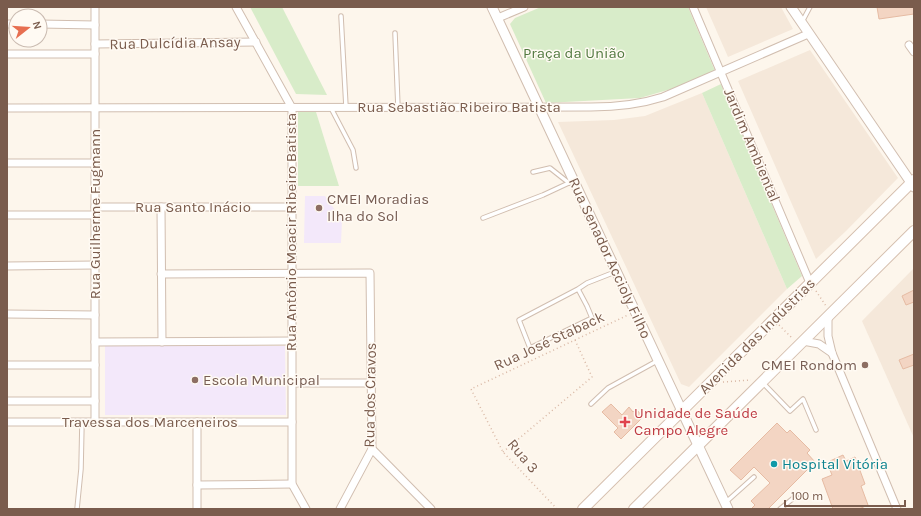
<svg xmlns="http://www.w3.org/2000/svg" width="921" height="516" viewBox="0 0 921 516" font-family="Karla,sans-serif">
<rect width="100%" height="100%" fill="#fdf6ec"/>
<!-- residential -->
<g fill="#f5e8da">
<polygon points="706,7 781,7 793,29 728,57"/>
<polygon points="810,50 898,178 846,231 816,259 738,81"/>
<polygon points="702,93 787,289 689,387 681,384 558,122 614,120 645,116"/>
<polygon points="914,268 914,438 862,321"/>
</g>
<!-- education -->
<g fill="#f3e8fa">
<polygon points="305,196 325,196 342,220 341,243 304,243"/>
<polygon points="105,346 285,346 286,415 105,415"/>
</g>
<!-- green -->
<g fill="#d8ecc9">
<polygon points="250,7 282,7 327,95 296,94"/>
<polygon points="541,7 688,7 715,71 678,87 640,98 546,103 510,24 515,18"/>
<polygon points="721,84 802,276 787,289 702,93"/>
<polygon points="298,112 316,112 339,186 298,186"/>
</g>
<!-- building -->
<g fill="#f3d5c3" stroke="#e6bba3">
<polygon points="877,7 914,7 914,14 879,19"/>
<polygon points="914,290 914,302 906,305 902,296"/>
<polygon points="914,354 914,365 903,369 899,360"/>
<polygon points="611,404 622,415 629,407 633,412 636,409 643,417 621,439 614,432 618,428 602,412"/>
<polygon points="777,423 787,433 790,430 810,450 807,453 815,462 768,509 751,509 755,505 751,501 770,483 754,467 741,480 730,470"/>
<polygon points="843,455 846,461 855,457 865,484 861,486 868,505 859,509 833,509 822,479 832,475 828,465 831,464 830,461"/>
</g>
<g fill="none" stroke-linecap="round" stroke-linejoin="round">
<!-- service casing -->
<g stroke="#d1beb0" stroke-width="5.5">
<g id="service">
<polyline points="341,16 346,107"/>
<polyline points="802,22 810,7"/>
<polyline points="395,33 398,108"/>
<polyline points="331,108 353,150 356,168"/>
<polyline points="533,172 550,168 569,183"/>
<polyline points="483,218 543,195 573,181"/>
<polyline points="578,289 587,306 592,318 530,348 519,320 578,289 587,283 615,272"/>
<polyline points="763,383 790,411 803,399 816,430"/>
<polyline points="591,404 608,388 657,361"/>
<polyline points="726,502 754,477"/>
<polyline points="77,509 81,469 82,422"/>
<polyline points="780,509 796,496"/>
</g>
</g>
<!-- minor casing -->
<g stroke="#d1beb0" stroke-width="9">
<g id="minor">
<polyline points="95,7 95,422"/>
<polyline points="236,7 292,108 292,484 306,509"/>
<polyline points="693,7 810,283"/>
<polyline points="498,18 524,7"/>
<polyline points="7,24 16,24"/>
<polyline points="40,24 95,25"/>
<polyline points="95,44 256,42"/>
<polyline points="909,45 914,52"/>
<polyline points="7,54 95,54"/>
<path d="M7 108 591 107C616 107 638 105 663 97L808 34"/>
<polyline points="7,163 95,163"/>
<polyline points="95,207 292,207"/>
<polyline points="161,207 162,342"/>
<polyline points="7,215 95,215"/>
<polyline points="7,266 95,265"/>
<polyline points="161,274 370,273 372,449 340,509"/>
<polyline points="7,314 95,315"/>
<polyline points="828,317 828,336 832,353 897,509"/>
<polyline points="803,341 819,344 832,353"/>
<polyline points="95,342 292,341"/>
<polyline points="7,365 95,365"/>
<polyline points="292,383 371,383"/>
<polyline points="7,401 95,401"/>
<polyline points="7,422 292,422"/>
<polyline points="197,422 197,509"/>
<polyline points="372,449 431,509"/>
<polyline points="197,485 292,484"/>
</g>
</g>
<!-- tertiary casing -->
<g stroke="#d1beb0" stroke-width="11">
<g id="tertiary">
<polyline points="492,7 728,509"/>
<polyline points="791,7 914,187"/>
</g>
</g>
<!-- secondary casing -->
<g stroke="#d6c0b0" stroke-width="12">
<g id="secondary">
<polyline points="583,509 914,180"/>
<polyline points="634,509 914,231"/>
</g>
</g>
<!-- path -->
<g stroke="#d9b8a5" stroke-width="1.5" stroke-dasharray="1 3" stroke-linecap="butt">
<polyline points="816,291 826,306"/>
<polyline points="779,325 793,339"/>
<polyline points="723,382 751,380"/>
<polyline points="503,452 592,377 575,340"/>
<polyline points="557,509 503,452 471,389 628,315"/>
</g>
<!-- service -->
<use href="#service" stroke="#fff" stroke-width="3.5"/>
<!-- minor -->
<use href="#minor" stroke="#fff" stroke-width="7"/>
<!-- tertiary -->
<use href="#tertiary" stroke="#fff" stroke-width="9"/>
<!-- secondary -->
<use href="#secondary" stroke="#fff" stroke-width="10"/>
</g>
<!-- markers -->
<g fill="#8d6e63" stroke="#fffaf3" stroke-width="1.5">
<circle cx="319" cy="208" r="4"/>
<circle cx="865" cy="365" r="4"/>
<circle cx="195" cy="380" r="4"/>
</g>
<path fill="#e0444e" stroke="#fffaf3" stroke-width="1.5" d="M623 416h4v4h4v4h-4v4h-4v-4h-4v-4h4z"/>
<circle fill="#0f9aa8" stroke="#fffaf3" stroke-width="1.5" cx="774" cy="464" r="4"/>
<g text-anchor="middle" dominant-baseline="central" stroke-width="3" stroke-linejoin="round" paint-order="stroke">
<!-- street labels -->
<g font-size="15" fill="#7a5c4d" stroke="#fffaf3">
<text transform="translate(175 43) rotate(-1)">Rua Dulcídia Ansay</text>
<text x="459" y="107">Rua Sebastião Ribeiro Batista</text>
<text transform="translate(752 145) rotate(67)">Jardim Ambiental</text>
<text x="193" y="207">Rua Santo Inácio</text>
<text transform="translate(95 214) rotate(-90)">Rua Guilherme Fugmann</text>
<text transform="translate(291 232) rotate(-90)">Rua Antônio Moacir Ribeiro Batista</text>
<text transform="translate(610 258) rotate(65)">Rua Senador Accioly Filho</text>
<text transform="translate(757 336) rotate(-45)">Avenida das Indústrias</text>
<text transform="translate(549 341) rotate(-25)">Rua José Staback</text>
<text transform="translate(370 395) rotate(-89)">Rua dos Cravos</text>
<text x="150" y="422">Travessa dos Marceneiros</text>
<text transform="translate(523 456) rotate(50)">Rua 3</text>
</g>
<!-- park labels -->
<g font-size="15" fill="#537a41" stroke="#fffaf3">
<text x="574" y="53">Praça da União</text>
</g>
<!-- education labels -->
<g font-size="15" fill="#785e54" stroke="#fffaf3" text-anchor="start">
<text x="327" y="199">CMEI Moradias<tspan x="327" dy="17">Ilha do Sol</tspan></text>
<text x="857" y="365" text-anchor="end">CMEI Rondom</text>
<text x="203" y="380">Escola Municipal</text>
</g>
<!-- health labels -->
<g font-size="15" fill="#be3a42" stroke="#fffaf3" text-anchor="start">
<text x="634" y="413">Unidade de Saúde<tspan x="634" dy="17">Campo Alegre</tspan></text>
</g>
<!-- culture labels -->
<g font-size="15" fill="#0d838f" stroke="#fffaf3" text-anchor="start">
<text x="782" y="464">Hospital Vitória</text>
</g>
</g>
<!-- border -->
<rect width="921" height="516" fill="none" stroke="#7a5c4d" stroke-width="16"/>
<!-- north arrow -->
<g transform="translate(28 28) rotate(73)"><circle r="19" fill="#fffaf3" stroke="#cabbb1"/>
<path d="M0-3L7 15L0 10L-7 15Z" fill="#e76f51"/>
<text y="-6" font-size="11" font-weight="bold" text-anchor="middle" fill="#7a5c4d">N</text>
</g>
<!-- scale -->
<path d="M785 500v6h120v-6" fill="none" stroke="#7a5c4d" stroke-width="2"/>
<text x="791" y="500" font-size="12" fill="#7a5c4d" stroke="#fffaf3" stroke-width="3" paint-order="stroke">100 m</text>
</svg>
